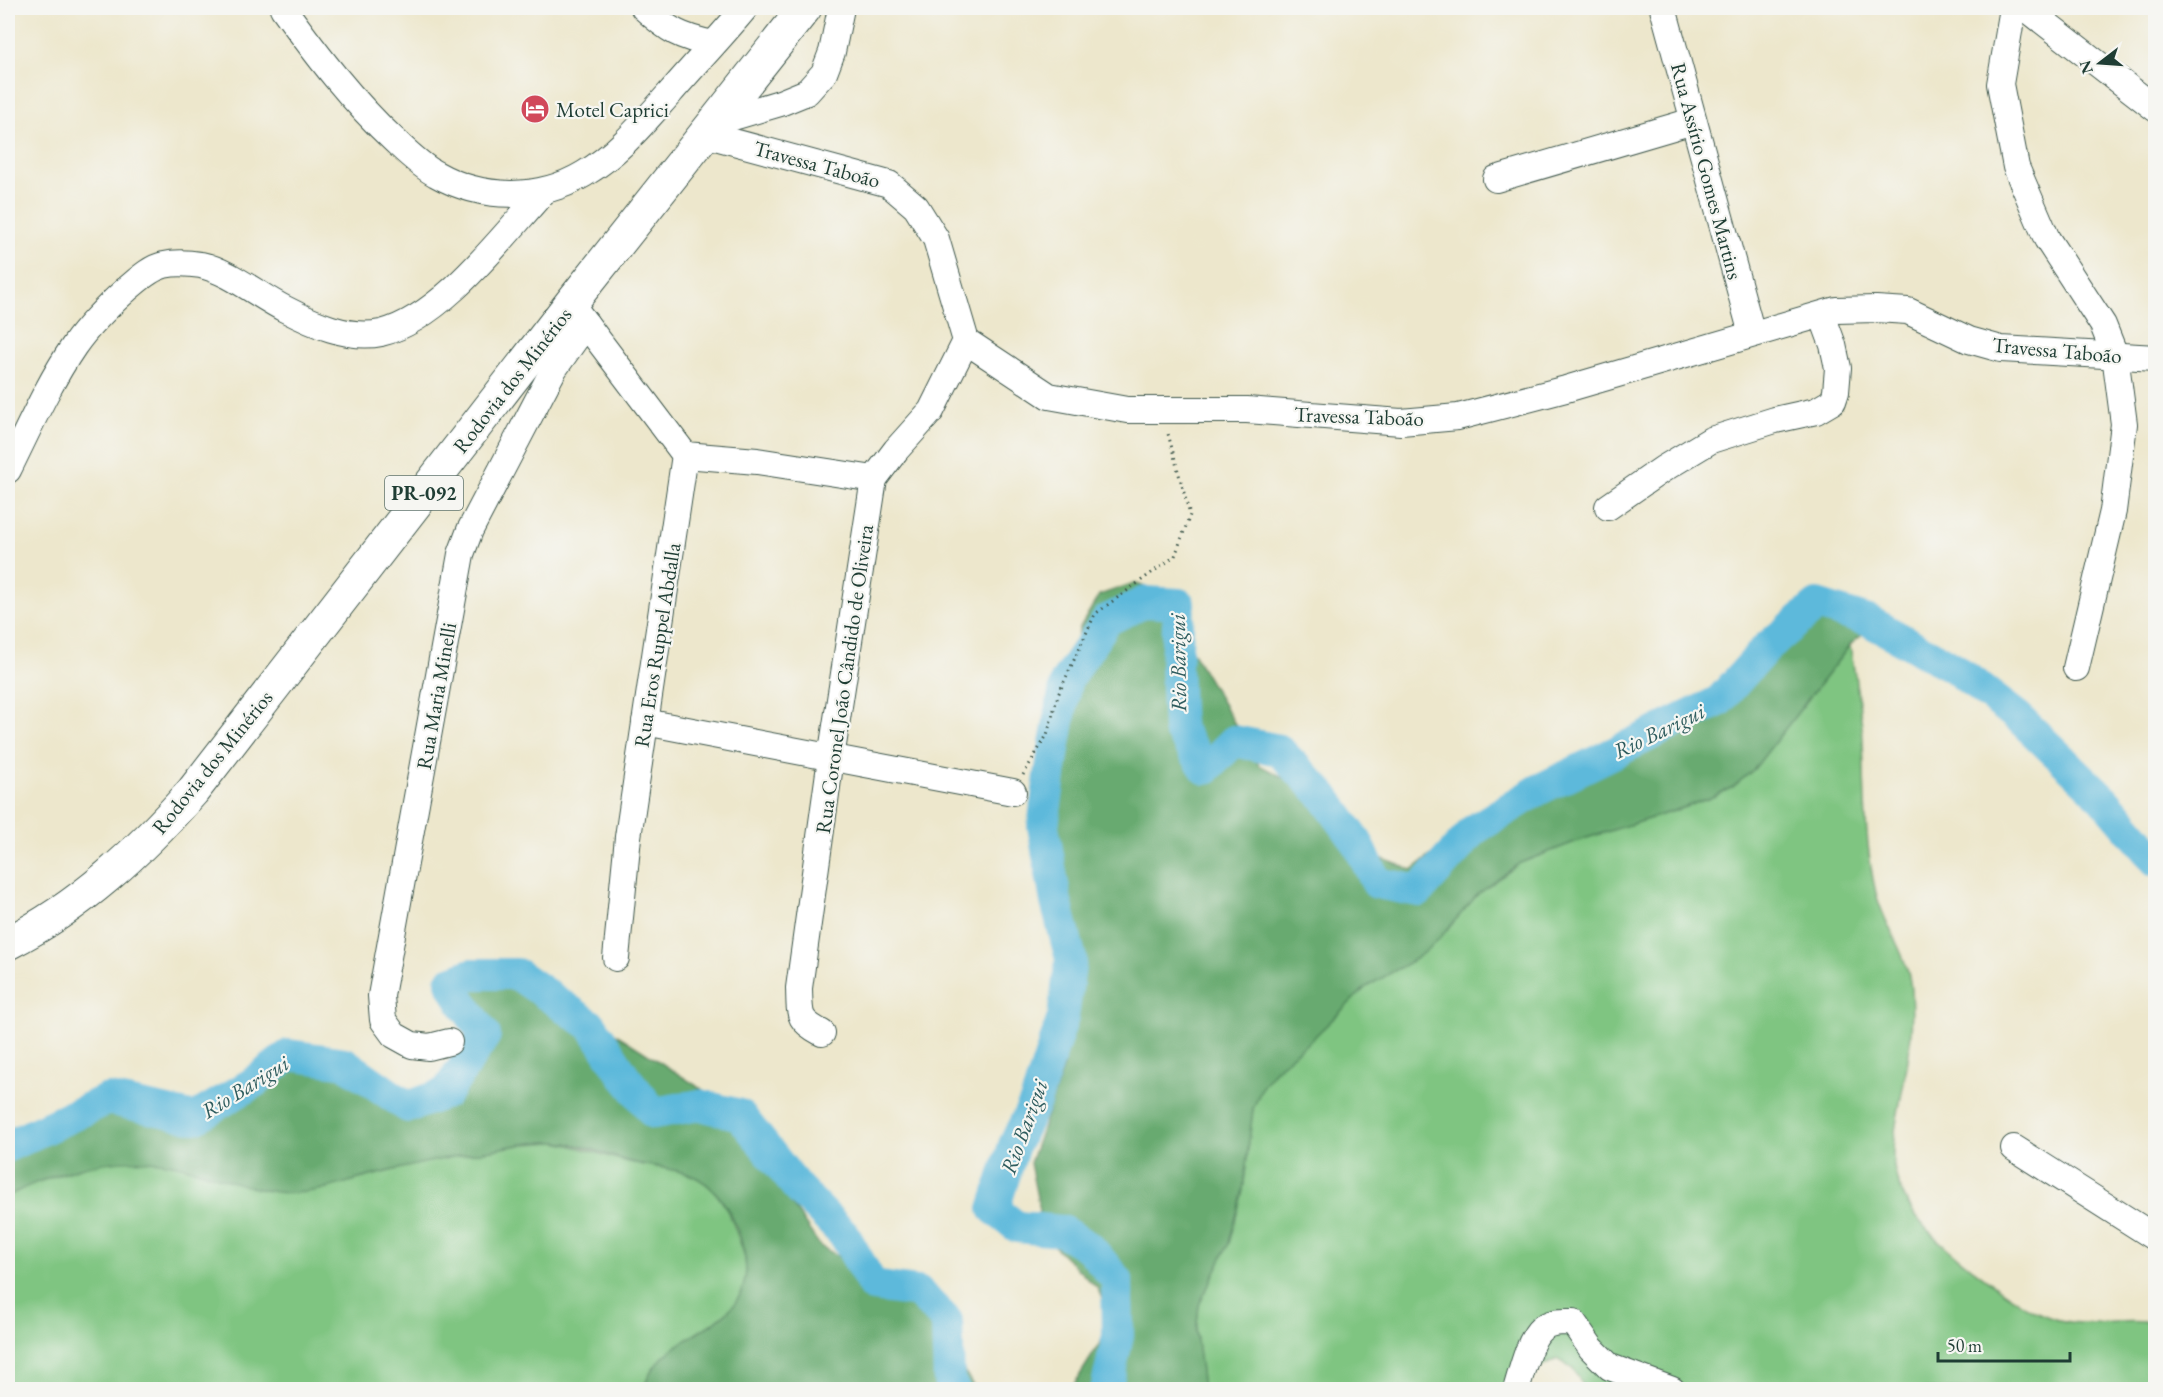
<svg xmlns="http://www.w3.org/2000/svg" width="2163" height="1397" viewBox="0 0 2163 1397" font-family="'EB Garamond',serif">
<rect width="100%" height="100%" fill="#f6f6f2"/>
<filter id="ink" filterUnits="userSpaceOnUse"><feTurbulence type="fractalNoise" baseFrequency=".0167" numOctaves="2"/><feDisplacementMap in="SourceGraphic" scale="12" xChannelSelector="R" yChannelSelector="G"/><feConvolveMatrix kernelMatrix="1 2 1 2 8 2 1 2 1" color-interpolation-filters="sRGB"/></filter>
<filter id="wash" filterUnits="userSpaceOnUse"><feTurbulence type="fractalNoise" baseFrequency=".008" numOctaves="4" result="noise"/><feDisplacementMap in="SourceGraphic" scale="24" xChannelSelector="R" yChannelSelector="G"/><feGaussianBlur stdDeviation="1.35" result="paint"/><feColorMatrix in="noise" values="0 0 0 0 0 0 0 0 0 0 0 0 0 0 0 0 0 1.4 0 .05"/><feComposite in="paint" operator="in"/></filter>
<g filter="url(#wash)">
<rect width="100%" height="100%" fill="#ede7cc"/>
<!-- green -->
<g fill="#7fc581" stroke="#4f815a" stroke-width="1.5">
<path d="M1850 645C1855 676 1861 708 1863 739 1865 790 1864 842 1876 893 1884 926 1909 956 1911 990 1913 1018 1911 1048 1905 1076 1901 1101 1894 1126 1893 1152 1892 1175 1904 1201 1918 1219 1938 1245 2010 1300 2039 1313 2048 1317 2060 1321 2070 1322 2099 1326 2127 1318 2155 1323V1389L1586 1390 1573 1369 1557 1359 1538 1369 1522 1389H1203L1196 1332 1199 1305 1229 1243 1243 1190 1253 1109 1263 1085 1276 1069 1310 1041 1366 987 1417 958 1439 939 1477 895 1520 863 1580 840 1674 811 1710 798 1733 787 1754 769Z"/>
<path d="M555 1142C579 1146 602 1155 625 1161 645 1166 665 1167 684 1173 719 1182 732 1217 742 1248 748 1265 748 1290 735 1304 707 1336 655 1344 644 1389L8 1390V1196L29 1185 92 1164 128 1159 156 1161 318 1190 428 1161 526 1144Z"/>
</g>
<!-- forest -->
<g fill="#67aa6f" stroke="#437452" stroke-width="1.5">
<polygon points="1134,583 1170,596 1189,646 1259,765 1345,809 1378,857 1412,870 1517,787 1693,702 1801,616 1859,606 1883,618 1850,645 1754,769 1733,787 1710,798 1674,811 1580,840 1520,863 1477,895 1439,939 1417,958 1366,987 1310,1041 1276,1069 1263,1085 1253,1109 1243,1190 1229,1243 1199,1305 1196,1332 1203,1389 1071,1389 1112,1324 1098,1289 1045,1237 1030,1163 1065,1063 1074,947 1046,766 1072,692 1079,629 1099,595"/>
<path d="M501 983 545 988 725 1104 820 1246 925 1305 975 1389H644C660 1325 761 1334 744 1252 737 1220 719 1183 685 1173 669 1168 652 1166 636 1163 609 1157 583 1143 555 1142 534 1141 512 1146 491 1150 449 1157 408 1166 366 1177 343 1183 318 1193 293 1193 258 1193 226 1179 193 1169 130 1150 65 1166 8 1196V1132L68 1107 203 1109 287 1058 327 1049 389 1094 445 1083 471 1062 461 1008 464 989Z"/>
</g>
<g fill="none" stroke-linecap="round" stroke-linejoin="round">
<!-- river -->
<g stroke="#5db9db" stroke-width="32">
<polyline points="8,1146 108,1099 195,1118 253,1083 289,1055 345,1063 408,1107 446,1093 485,1035 461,1001 451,982 472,974 517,974 592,1026 625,1077 654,1113 700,1105 740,1115 797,1187 845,1236 873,1286 918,1292 947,1321 949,1380 954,1390"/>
<polyline points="1106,1390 1118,1336 1117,1280 1090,1248 1062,1231 1017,1227 994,1209 1014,1145 1035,1102 1063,1017 1071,959 1056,902 1043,826 1053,755 1066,681 1107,620 1145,602 1179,604 1176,667 1179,729 1206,769 1234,741 1279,750 1323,795 1357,842 1377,883 1419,891 1475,829 1538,790 1719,701 1766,648 1817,605 1869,621 1954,668 2018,717 2104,799 2156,860"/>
</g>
</g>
</g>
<g filter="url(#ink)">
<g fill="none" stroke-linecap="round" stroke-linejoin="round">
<!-- minor casing -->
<g stroke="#3e564b" stroke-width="28">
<g id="minor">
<path d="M283 8C317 55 351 100 394 140 407 152 421 166 436 174 482 200 539 201 584 174 618 154 644 122 670 93 695 64 721 37 745 8"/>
<path d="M644 8C669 31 680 37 713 44"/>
<polyline points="1663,8 1752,334"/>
<polyline points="2013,8 2000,84 2016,167 2047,239 2103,325 2115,355 2124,424 2113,511 2076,668"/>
<polyline points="2026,8 2156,109"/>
<polyline points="713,123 780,103 807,92 824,73 832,52 841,8"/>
<polyline points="704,134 889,184 916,207 936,239 966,341 1049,396 1127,410 1247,410 1401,422 1458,417 1566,389 1836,310 1876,309 1908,311 1969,340 2001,349 2156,358"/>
<polyline points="1496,179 1693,121"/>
<polyline points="577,312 685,455 757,461 874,479"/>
<path d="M8 470C29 428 48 384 74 346 89 324 108 306 127 289 138 280 150 268 164 265 176 262 189 263 201 265 229 271 259 296 285 309 312 323 349 340 381 333 442 318 501 238 543 192"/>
<polyline points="1608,507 1663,469 1711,440 1775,420 1816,411 1833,401 1836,392 1838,368 1833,345 1822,315"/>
<polyline points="645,722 1013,792"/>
<polyline points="616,958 628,837 685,455"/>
<path d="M822 1033C797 1020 800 1015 799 988L831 758 874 479 896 450 931 411 966 341"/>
<polyline points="449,1042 429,1047 412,1045 394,1035 383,1020 381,996 461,554 470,530 554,369 586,324"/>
<polyline points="2014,1148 2156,1238"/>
<path d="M1516 1390C1521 1374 1529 1339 1541 1329 1550 1321 1562 1322 1573 1322L1591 1348 1610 1367 1672 1390"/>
</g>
</g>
<!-- major casing -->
<g stroke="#3e564b" stroke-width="35">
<path id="major" d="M8 943C80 907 140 851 193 791L571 303 805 8"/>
</g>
<!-- path -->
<polyline stroke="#3e564b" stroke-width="3" stroke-dasharray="1.5 4.5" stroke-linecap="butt" points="1023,775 1047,735 1058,695 1095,614 1175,556 1190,515 1167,430"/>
<!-- minor -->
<use href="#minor" stroke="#fff" stroke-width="26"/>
<!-- major -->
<use href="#major" stroke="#fff" stroke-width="33"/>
</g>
</g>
<!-- icons -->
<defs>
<g id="hotel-disc" transform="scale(1.5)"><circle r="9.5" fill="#d1495b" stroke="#f6f6f2"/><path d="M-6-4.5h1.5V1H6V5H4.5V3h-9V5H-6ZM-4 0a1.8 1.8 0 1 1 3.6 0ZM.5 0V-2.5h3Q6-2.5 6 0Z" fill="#fff"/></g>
</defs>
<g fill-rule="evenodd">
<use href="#hotel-disc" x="535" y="109"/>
</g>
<g text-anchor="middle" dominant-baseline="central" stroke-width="4.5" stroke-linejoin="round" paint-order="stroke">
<!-- shield labels -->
<rect fill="#f6f6f2" stroke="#60746d" stroke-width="1.5" x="385" y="476" width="78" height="34" rx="4.5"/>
<g font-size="20" font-weight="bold" fill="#1f3d34">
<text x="424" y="493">PR-092</text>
</g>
<!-- poi labels -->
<g font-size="21" fill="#1f3d34" stroke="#f6f6f2" text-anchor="start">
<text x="556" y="109">Motel Caprici</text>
</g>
<!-- street labels -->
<g font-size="21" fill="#1f3d34" stroke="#f6f6f2">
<text transform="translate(817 164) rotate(15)">Travessa Taboão</text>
<text transform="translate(1707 171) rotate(75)">Rua Assírio Gomes Martins</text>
<text transform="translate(2057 350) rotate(5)">Travessa Taboão</text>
<text transform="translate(512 380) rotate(-52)">Rodovia dos Minérios</text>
<text transform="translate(1359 416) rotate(2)">Travessa Taboão</text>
<text transform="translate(657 645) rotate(-81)">Rua Eros Ruppel Abdalla</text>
<text transform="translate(844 679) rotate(-82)">Rua Coronel João Cândido de Oliveira</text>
<text transform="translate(436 696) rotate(-80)">Rua Maria Minelli</text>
<text transform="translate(212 762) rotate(-51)">Rodovia dos Minérios</text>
</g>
<!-- water labels -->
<g font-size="22" font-style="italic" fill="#2e5c5e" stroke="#f6f6f2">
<text transform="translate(1178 663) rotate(-91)">Rio Barigui</text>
<text transform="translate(1659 731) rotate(-26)">Rio Barigui</text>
<text transform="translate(245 1087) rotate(-32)">Rio Barigui</text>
<text transform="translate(1024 1127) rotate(-70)">Rio Barigui</text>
</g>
</g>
<!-- margin -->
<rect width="2163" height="1397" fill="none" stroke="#f6f6f2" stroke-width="30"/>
<!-- north arrow -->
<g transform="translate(2100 63) rotate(253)" stroke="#f6f6f2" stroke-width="4.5" paint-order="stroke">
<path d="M0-4.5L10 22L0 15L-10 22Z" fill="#1f3d34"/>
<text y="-9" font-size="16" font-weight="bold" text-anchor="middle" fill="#1f3d34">N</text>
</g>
<!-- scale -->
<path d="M1938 1352v9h132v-9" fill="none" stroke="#1f3d34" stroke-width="3"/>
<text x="1947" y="1352" font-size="18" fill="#1f3d34" stroke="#f6f6f2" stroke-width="4.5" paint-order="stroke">50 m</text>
</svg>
